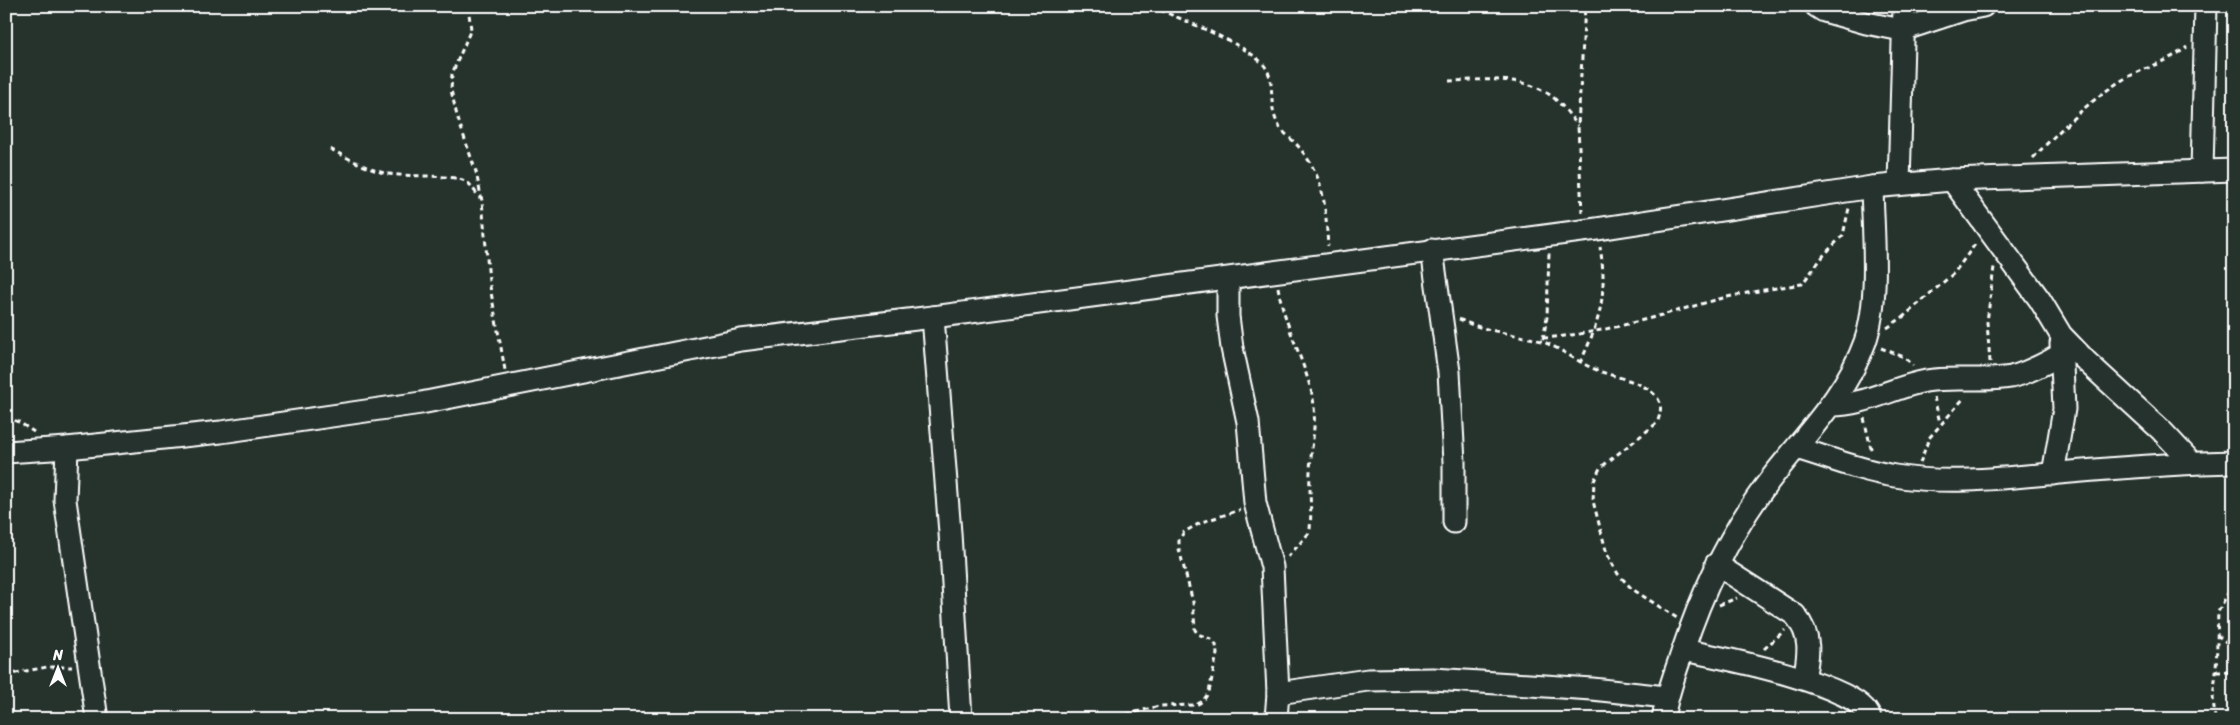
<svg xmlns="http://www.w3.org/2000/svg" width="2240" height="725" viewBox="0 0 2240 725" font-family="Sriracha,sans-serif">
<rect width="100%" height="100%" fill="#26332d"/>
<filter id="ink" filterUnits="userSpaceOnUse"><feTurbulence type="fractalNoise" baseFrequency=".02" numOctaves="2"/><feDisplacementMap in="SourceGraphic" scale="10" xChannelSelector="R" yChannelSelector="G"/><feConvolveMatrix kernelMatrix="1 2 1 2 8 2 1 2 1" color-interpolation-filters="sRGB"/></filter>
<g filter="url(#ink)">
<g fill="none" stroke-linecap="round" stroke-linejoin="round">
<!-- minor casing -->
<g stroke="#fff" stroke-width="25">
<g id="minor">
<polyline points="1816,6 1824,11 1866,23 1902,30 1963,10 1983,6"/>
<polyline points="2202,171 2206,6"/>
<polyline points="1952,180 2040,300 2061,335 2087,362 2161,430 2192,463"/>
<polyline points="1899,184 1904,6"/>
<polyline points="1432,250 1449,372 1454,462 1454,522"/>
<polyline points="1228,279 1228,316 1232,348 1248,422 1255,503 1272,567 1278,693 1276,719"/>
<polyline points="933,317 950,533 961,719"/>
<path d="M1830 405C1864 406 1893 387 1926 381 1954 376 1983 382 2011 377 2029 373 2045 363 2061 355"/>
<polyline points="67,448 65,500 97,719"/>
<path d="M1797 448C1829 458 1862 471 1895 476 1949 485 2005 478 2059 473 2117 468 2175 463 2234 462"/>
<polyline points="6,452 67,448 221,432 421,403 741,340 933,317 1597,229 1872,187 1952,180 2234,170"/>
<polyline points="2053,474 2064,409 2061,343"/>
<path d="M1716 564 1795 615C1812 636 1809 654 1804 679"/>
<path d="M1683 650C1714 656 1866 685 1870 719"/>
<polyline points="1278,693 1368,680 1433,679 1592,689 1666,697"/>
<path d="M1663 719C1667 694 1675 673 1683 650 1704 587 1732 528 1773 476 1806 434 1847 393 1865 342 1880 299 1873 233 1872 187"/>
</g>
</g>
<!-- path -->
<g stroke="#fff" stroke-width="3" stroke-dasharray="5 4" stroke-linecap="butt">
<polyline points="468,6 471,29 452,74 451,90 457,116 476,172 482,201 489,281 505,370"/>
<path d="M1152 6C1178 19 1252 45 1266 68 1276 84 1267 106 1279 126 1284 134 1292 139 1298 146 1303 152 1309 160 1313 168 1326 191 1326 221 1328 246"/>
<path d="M1449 81C1483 80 1527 74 1555 99 1564 107 1571 117 1578 126"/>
<path d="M330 149C348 158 365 168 384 173 404 178 458 173 468 183 473 187 476 194 480 198"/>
<path d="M2033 158C2058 132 2086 104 2116 84 2138 69 2165 64 2187 47"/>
<polyline points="1582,213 1578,126 1585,6"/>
<path d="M1278 287C1284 324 1303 357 1312 394 1318 418 1311 446 1310 471 1309 490 1312 509 1310 529L1309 533 1288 557"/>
<path d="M1459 319C1485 332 1513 333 1541 341 1561 348 1578 363 1599 371 1617 378 1640 380 1655 395 1663 403 1661 413 1657 423L1600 468 1594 481 1593 501 1607 554 1618 574 1632 589 1677 618"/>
<polyline points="1887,328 1903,317 1954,273 1976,243"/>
<path d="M1543 338C1605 334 1663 314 1723 298 1749 292 1776 288 1802 284L1824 255 1843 235 1849 208"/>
<polyline points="1543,339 1547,317 1549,253"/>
<polyline points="1881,348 1904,357 1913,365"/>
<polyline points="1990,362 1987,322 1994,267"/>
<path d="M1580 363C1600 321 1608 294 1600 247"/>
<polyline points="1934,397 1940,423"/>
<polyline points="6,418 19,422 34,432"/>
<polyline points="1864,418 1872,453"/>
<polyline points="1920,463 1929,438 1965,397"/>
<polyline points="1719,605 1737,598"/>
<polyline points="2217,635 2234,648"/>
<polyline points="1764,649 1785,630"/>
<polyline points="2216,672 2234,672"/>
<polyline points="6,675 47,667 72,667"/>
<polyline points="1109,719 1159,706 1196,705 1203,701 1209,692 1217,654 1216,645 1213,640 1198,634 1195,630 1193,602 1179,549 1179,540 1184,532 1202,522 1240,510"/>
<polyline points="2215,719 2213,698 2216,672 2218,612 2234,582"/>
</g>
<!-- minor -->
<use href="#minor" stroke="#26332d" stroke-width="21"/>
</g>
</g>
<!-- margin -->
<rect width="2240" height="725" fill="none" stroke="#26332d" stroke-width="25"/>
<rect x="12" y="12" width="2215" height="700" fill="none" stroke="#fff" stroke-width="2" filter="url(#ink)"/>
<!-- north arrow -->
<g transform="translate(58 668)" stroke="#26332d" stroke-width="4" paint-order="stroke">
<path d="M0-4L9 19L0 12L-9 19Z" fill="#ffffff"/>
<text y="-8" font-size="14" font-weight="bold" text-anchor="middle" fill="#ffffff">N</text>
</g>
</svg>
